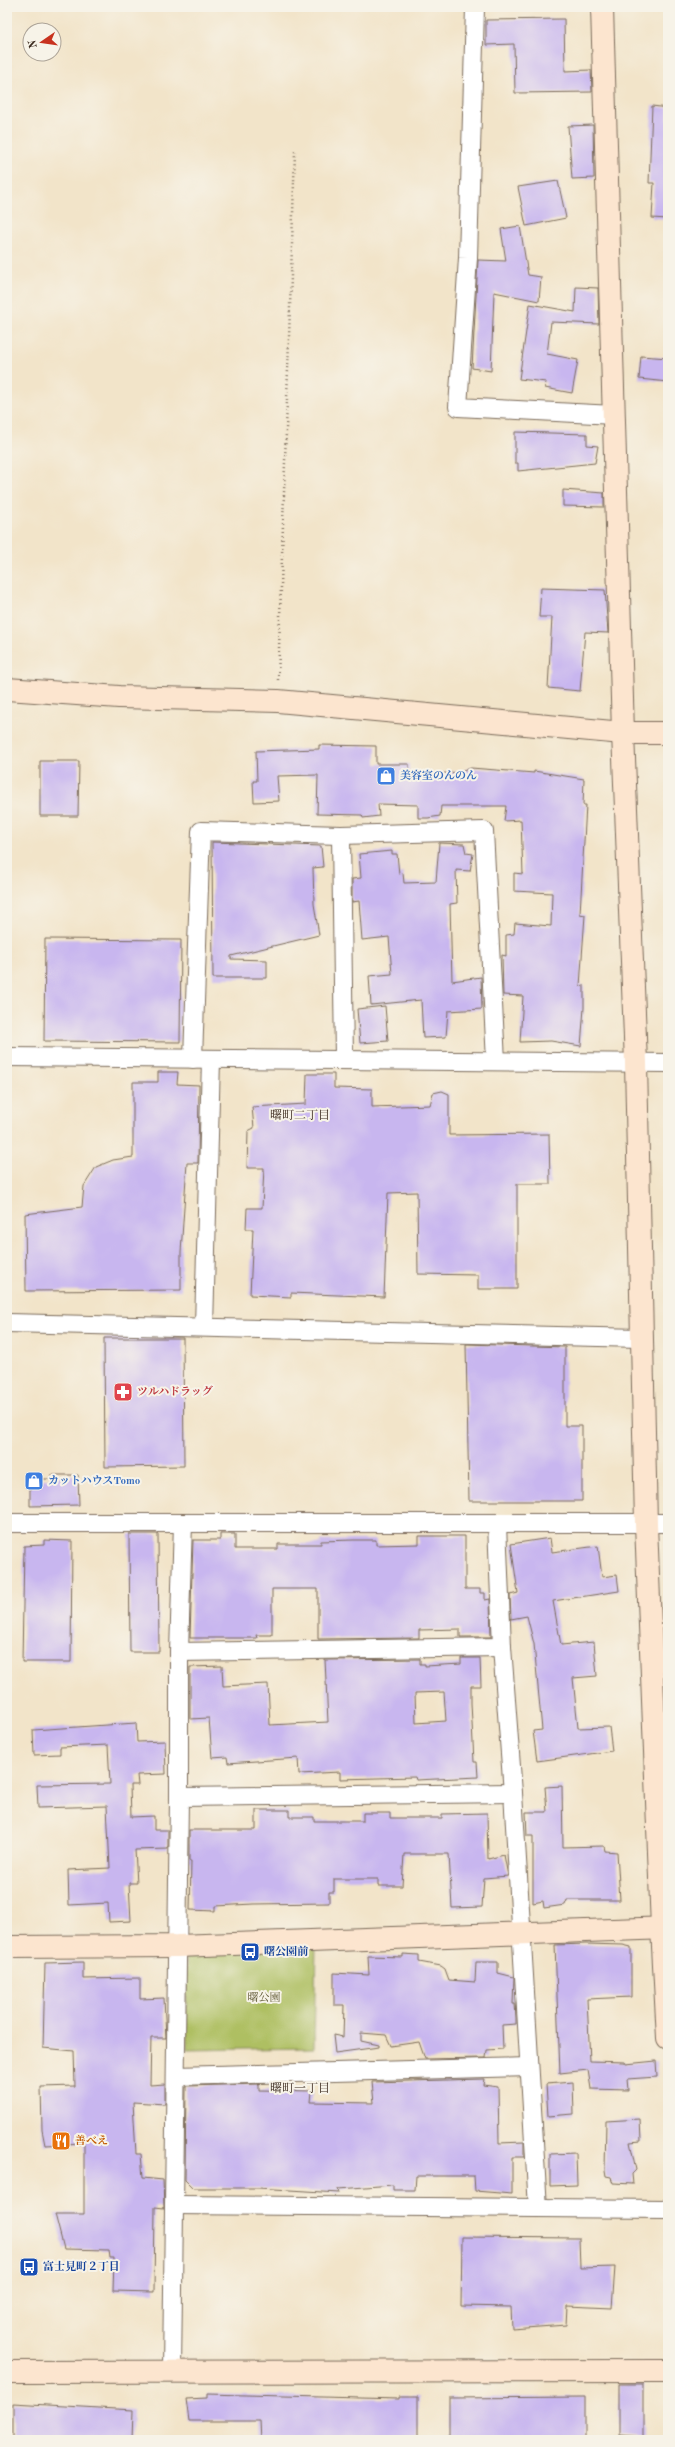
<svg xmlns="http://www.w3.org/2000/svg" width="675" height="2447" viewBox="0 0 675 2447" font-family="'Old Standard TT','Noto Serif JP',serif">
<rect width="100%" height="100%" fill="#f7f3e8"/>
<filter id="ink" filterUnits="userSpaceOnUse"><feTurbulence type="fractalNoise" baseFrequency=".025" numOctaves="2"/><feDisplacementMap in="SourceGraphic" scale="8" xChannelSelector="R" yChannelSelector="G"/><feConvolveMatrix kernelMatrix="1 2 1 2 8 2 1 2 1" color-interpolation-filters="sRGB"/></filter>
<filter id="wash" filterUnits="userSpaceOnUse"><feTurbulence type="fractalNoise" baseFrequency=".012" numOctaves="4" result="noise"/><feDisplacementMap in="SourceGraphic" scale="16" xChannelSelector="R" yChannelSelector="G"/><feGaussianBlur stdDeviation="0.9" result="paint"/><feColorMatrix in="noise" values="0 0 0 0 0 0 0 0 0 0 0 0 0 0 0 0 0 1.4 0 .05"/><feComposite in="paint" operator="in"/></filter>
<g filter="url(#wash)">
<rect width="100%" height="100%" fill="#f2e4c9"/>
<!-- green -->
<polygon fill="#aebf62" stroke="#747440" points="316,1945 314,2048 187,2050 186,1951"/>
<g id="blocks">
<!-- building -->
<g fill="#c8b6ef" fill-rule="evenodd">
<polygon points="564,19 565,71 591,70 592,92 515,93 514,44 486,45 486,20"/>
<polygon points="652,106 668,108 668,219 652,218 654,183 649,183"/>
<polygon points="593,125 594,178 572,179 568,126"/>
<polygon points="558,181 566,218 526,226 518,187"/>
<polygon points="520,226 528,275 541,277 539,301 494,292 491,371 472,368 478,260 506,261 501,229"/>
<polygon points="576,287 598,288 599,324 551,322 547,354 578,360 572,393 545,388 546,382 519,379 530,304 575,312"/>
<polygon points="641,356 668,358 668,382 639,379"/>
<polygon points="515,432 587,434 587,445 598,446 595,463 518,471 518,463 515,463"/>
<polygon points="563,490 604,493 604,507 563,506"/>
<polygon points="541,588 605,590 608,633 585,632 580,691 548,688 552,617 539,617"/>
<polygon points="319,745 376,746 376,764 409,764 409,776 460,772 471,768 534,773 534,771 584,779 583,805 586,805 580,914 585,915 580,986 584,985 584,1008 581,1046 551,1041 520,1042 523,996 503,995 502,955 506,956 506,935 514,934 515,923 551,926 552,893 514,891 514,873 523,874 521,820 504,821 506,806 441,806 440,816 428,818 418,818 418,805 378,804 379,816 363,818 362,815 317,814 318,775 277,776 279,801 254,802 253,781 257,781 256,751 319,749"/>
<polygon points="40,761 79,761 78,816 40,816"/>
<polygon points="212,842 321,846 323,867 313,868 314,904 319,935 231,956 231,959 267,960 267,978 213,978"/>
<polygon points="439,843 464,844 466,853 473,854 470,871 456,870 457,903 450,904 452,981 481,977 482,1009 448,1011 446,1037 423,1038 421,1000 371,1005 369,976 392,974 389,937 362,940 359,901 352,902 352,879 361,878 359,854 392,851 392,854 397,854 399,874 403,873 404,883 436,882"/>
<polygon points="45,939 181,940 180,1042 44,1041"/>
<polygon points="385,1006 388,1041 360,1043 357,1009"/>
<polygon points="158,1072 178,1072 177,1084 199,1085 198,1163 187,1163 181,1252 181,1290 26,1291 25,1214 82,1207 84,1186 96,1167 113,1160 133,1157 133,1082 158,1082"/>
<polygon points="307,1074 334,1074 334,1088 372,1089 372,1107 430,1105 433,1093 442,1091 449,1094 449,1135 549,1134 550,1184 517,1184 517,1289 478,1289 478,1275 418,1274 417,1192 388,1193 384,1297 291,1293 291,1297 250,1295 253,1229 246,1229 247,1208 262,1208 264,1168 247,1168 248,1131 254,1128 252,1107 306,1104"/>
<polygon points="104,1338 183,1338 184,1466 105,1467"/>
<polygon points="466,1344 565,1347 565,1426 582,1426 582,1501 469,1501"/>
<polygon points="51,1475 78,1475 79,1505 30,1506 30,1479 51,1479"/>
<polygon points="129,1534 158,1534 159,1652 130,1652"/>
<polygon points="220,1534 235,1534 235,1549 278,1549 278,1544 321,1544 321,1541 353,1540 376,1540 376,1545 419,1544 419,1536 465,1536 465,1589 480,1589 480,1593 485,1593 485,1600 490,1599 491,1637 460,1637 460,1629 419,1630 419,1638 318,1639 318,1589 272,1589 272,1635 256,1635 257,1638 190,1638 193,1540 220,1540"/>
<polygon points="550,1538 552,1552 598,1546 602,1577 617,1575 619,1591 553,1601 561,1645 594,1642 597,1676 573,1678 578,1728 609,1727 612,1751 537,1761 533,1731 542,1730 534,1644 527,1616 511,1619 510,1595 518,1593 511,1544"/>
<polygon points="44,1540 72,1541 71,1662 22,1662 24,1546 44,1545"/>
<path d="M461 1658H480L481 1686H471V1703L474 1762H477L478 1777 416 1780 415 1777 340 1779V1772L299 1774 298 1758 228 1763 227 1757 212 1758 209 1718 190 1719V1667L222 1666 223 1686 268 1684 270 1725 328 1722 325 1660 420 1659V1664H425V1666L461 1664ZM444 1692 446 1721 416 1723 415 1693Z"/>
<polygon points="136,1723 137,1742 165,1741 166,1774 137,1775 138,1785 130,1785 131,1817 154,1816 154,1830 168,1830 168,1849 135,1850 137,1883 129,1883 131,1921 109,1922 108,1903 69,1905 68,1870 110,1868 107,1806 38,1808 37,1785 110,1784 108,1745 60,1747 60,1754 34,1755 33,1730"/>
<polygon points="562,1786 563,1847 604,1846 605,1851 617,1852 620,1900 567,1900 565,1905 544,1908 543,1901 533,1903 533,1836 527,1836 526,1812 547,1812 545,1787"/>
<polygon points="256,1810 289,1810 289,1817 314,1817 314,1821 363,1821 363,1813 390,1813 390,1818 442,1818 442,1814 487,1813 488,1859 504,1855 508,1876 484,1878 482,1907 452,1908 449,1854 404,1854 402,1886 378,1886 378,1879 334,1879 334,1892 329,1892 329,1903 253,1904 215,1906 215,1911 190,1910 191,1861 189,1861 189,1830 256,1830"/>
<polygon points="586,1944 623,1945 631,1947 631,1997 587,1999 590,2061 625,2062 626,2064 656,2061 657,2077 627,2079 628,2090 591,2089 588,2070 560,2073 555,1945"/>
<polygon points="403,1954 419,1955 419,1962 441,1966 445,1969 449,1980 475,1982 476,1962 498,1962 498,1973 514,1977 513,2004 515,2004 516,2018 516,2024 502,2025 503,2049 487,2050 486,2058 425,2059 419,2042 391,2046 386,2035 361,2033 361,2041 379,2045 379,2047 335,2053 333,2035 343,2037 344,2005 334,2005 334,1973 369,1975 368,1956 403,1957"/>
<polygon points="83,1962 83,1979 140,1978 140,1999 164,1998 166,2038 151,2038 150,2085 165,2084 165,2104 133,2102 136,2154 141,2154 143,2178 163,2180 164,2208 155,2207 154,2292 113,2291 114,2258 110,2258 109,2250 64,2249 55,2214 84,2214 84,2143 45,2145 42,2130 41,2087 75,2086 74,2051 43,2048 45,1963"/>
<polygon points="484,2079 483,2085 498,2087 499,2143 524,2142 524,2157 512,2157 512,2194 475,2191 474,2176 416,2176 415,2190 393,2190 393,2185 338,2189 339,2193 258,2188 193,2188 185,2180 186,2086 259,2084 259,2090 312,2091 311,2102 374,2103 372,2082"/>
<polygon points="573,2082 574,2114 548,2116 546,2084"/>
<polygon points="640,2119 641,2141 630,2142 636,2170 632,2174 633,2184 613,2183 611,2177 606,2176 605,2170 606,2121"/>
<polygon points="576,2153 577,2185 550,2186 550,2154"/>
<polygon points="462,2237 579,2238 580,2268 615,2267 612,2308 567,2306 566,2325 512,2329 511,2307 461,2306"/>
<polygon points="619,2384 643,2384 643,2437 619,2435"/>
<polygon points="207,2394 399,2399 399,2397 418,2397 418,2440 261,2440 260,2421 189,2421 186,2399 207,2398"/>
<polygon points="585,2397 585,2440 449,2440 449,2398"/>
<polygon points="13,2403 133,2410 132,2440 13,2440"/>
</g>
</g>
</g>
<g filter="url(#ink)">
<use href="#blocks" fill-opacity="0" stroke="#7b6b5a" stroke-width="1"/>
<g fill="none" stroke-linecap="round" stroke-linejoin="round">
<!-- street casing -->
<g stroke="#7b6b5a" stroke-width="20">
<g id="street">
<polyline points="475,7 468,258 458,407 614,415"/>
<polyline points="341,835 344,1060"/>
<polyline points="7,1057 668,1063"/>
<polyline points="193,1059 201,831 341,835 484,831 496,1061"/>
<polyline points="7,1323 641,1338"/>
<polyline points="204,1327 211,1059"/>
<polyline points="7,1523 668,1523"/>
<polyline points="497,1524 502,1647 513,1793 538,2208"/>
<polyline points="179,1652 502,1647"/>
<polyline points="179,1797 513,1793"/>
<polyline points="176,2076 529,2067"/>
<polyline points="174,2205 668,2209"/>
<polyline points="172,2372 179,1797 179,1652 183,1523"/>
</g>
</g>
<!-- secondary casing -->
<g stroke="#7b6b5a" stroke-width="24">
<g id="secondary">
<polyline points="602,7 623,733 636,1063 646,1524 662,1928 668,2038"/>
<polyline points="7,689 119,697 278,701 623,733 668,733"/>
<polyline points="7,1947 177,1946 668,1928"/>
<polyline points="7,2372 668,2371"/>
</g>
</g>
<!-- path -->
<polyline stroke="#7b6b5a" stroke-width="2.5" stroke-dasharray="1 3" stroke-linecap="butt" points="278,680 295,151"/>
<!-- street -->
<use href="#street" stroke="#fff" stroke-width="18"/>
<!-- secondary -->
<use href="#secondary" stroke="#fce5cf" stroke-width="22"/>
</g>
</g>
<!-- icons -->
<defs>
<g id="shop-square" transform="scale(1)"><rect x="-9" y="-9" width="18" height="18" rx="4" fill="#3f7fe0" stroke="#f7f3e8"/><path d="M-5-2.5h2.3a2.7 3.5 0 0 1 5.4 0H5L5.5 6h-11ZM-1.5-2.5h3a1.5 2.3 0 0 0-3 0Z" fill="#fff"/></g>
<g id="pharmacy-square" transform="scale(1)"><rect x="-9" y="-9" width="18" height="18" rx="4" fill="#e0444e" stroke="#f7f3e8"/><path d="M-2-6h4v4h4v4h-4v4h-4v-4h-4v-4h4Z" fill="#fff"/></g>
<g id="bus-square" transform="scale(1)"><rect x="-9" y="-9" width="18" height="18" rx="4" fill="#1a4fb4" stroke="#f7f3e8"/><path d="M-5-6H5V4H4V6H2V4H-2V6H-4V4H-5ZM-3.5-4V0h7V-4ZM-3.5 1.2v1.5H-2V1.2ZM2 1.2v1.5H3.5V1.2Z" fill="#fff"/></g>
<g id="restaurant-square" transform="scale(1)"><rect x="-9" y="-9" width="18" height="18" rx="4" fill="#e8710a" stroke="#f7f3e8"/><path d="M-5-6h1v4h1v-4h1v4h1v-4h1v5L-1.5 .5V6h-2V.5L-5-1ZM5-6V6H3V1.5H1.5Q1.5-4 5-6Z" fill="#fff"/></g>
</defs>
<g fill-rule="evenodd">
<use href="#shop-square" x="386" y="776"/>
<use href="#pharmacy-square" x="123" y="1392"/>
<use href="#shop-square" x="34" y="1481"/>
<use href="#bus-square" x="250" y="1952"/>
<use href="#restaurant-square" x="61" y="2141"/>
<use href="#bus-square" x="29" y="2267"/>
</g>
<g text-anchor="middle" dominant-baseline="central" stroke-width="4" stroke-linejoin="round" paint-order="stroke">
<!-- shop labels -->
<g font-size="11" font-weight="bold" fill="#366cbe" stroke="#f7f3e8" text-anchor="start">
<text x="400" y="776">美容室のんのん</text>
<text x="48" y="1481">カットハウスTomo</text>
</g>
<!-- health labels -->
<g font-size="11" font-weight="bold" fill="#be3a42" stroke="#f7f3e8" text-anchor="start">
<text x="137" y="1392">ツルハドラッグ</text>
</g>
<!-- transit labels -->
<g font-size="11" font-weight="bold" fill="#164399" stroke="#f7f3e8" text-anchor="start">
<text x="264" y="1952">曙公園前</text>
<text x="43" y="2267">富士見町２丁目</text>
</g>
<!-- park labels -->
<g font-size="11" fill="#5e5732" stroke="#f7f3e8">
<text x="264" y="1998">曙公園</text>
</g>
<!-- food labels -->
<g font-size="11" font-weight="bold" fill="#c56008" stroke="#f7f3e8" text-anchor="start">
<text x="75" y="2141">善べえ</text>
</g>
<!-- neighbourhood labels -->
<g font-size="12" fill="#3b2a1e" stroke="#f7f3e8">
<text x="300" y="1116">曙町二丁目</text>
<text x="300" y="2089">曙町一丁目</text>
</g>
</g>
<!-- margin -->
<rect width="675" height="2447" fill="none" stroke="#f7f3e8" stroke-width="24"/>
<!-- north arrow -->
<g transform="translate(42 42) rotate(257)"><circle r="19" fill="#f7f3e8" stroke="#aca397"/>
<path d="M0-3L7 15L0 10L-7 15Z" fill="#c8321e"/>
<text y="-6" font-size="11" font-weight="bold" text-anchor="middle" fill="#3b2a1e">N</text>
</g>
</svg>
